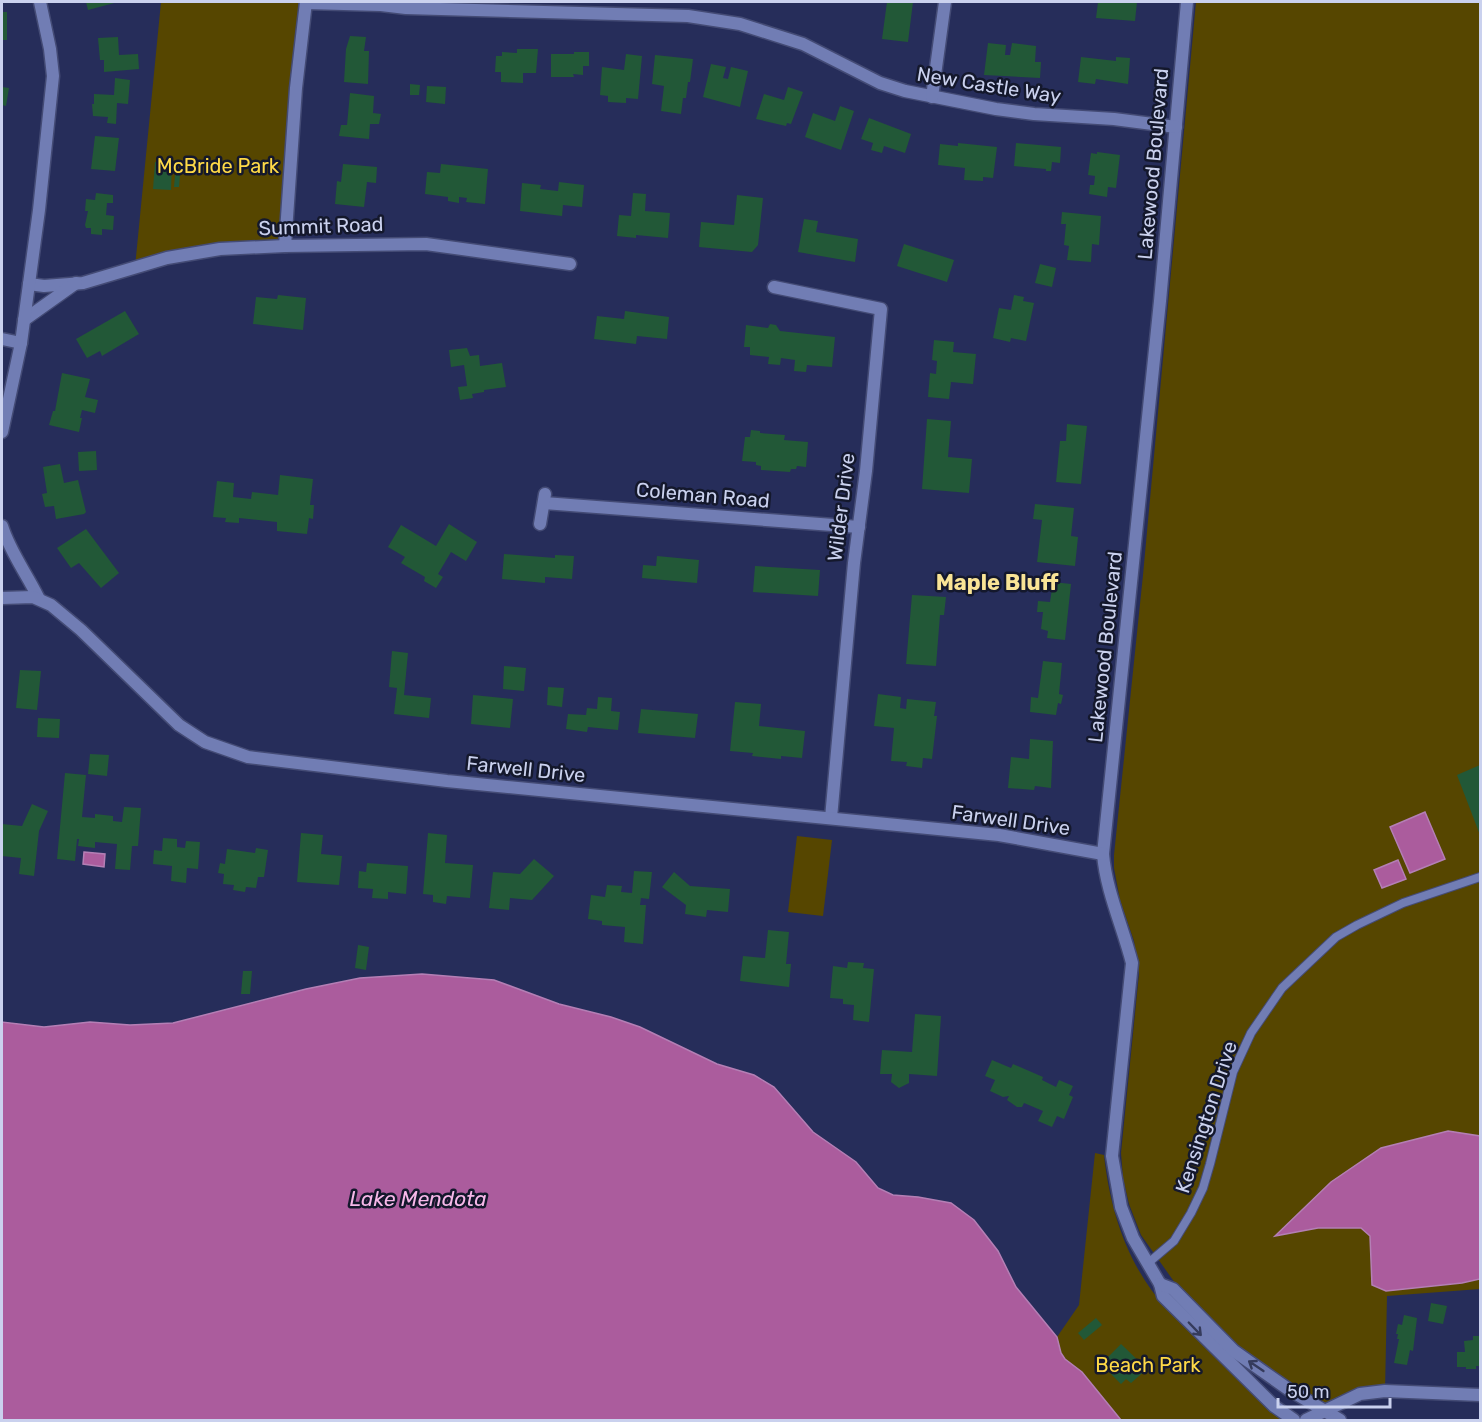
<svg xmlns="http://www.w3.org/2000/svg" width="1482" height="1422" viewBox="0 0 1482 1422" font-family="Rubik,sans-serif">
<rect width="100%" height="100%" fill="#262d5a"/>
<!-- green -->
<g fill="#564600">
<polygon points="161,2 306,3 285,246 220,249 135,267"/>
<polygon points="1196,2 1480,2 1480,1289 1387,1296 1385,1391 1324,1410 1210,1327 1175,1283 1141,1235 1129,1204 1123,1178 1121,1153 1139,974 1134,941 1120,900 1114,868 1114,855 1143,575"/>
<polygon points="797,836 832,840 823,916 788,912"/>
<path d="M1095 1153 1104 1155C1110 1211 1128 1267 1167 1309 1178 1321 1194 1329 1207 1340 1236 1367 1265 1394 1294 1420H1121L1082 1372 1065 1360 1061 1353 1057 1337 1079 1305Z"/>
</g>
<!-- water -->
<g fill="#ab5c9d" stroke="#b47fb5" stroke-width="1.5">
<polygon points="1425,812 1445,859 1410,873 1390,827"/>
<polygon points="84,852 105,854 104,867 83,864"/>
<polygon points="1398,860 1406,879 1382,888 1374,870"/>
<polygon points="422,974 494,980 559,1004 611,1017 640,1027 717,1064 754,1075 774,1087 813,1132 856,1162 878,1188 893,1195 918,1197 951,1203 974,1220 998,1251 1016,1287 1057,1337 1061,1353 1065,1359 1082,1372 1121,1420 2,1420 2,1022 44,1027 90,1022 130,1025 173,1023 306,989 360,978"/>
<polygon points="1448,1131 1480,1136 1480,1279 1462,1283 1386,1291 1372,1285 1370,1236 1361,1228 1318,1228 1275,1236 1331,1182 1381,1148"/>
</g>
<!-- building -->
<g fill="#225837">
<polygon points="86,2 118,2 88,10"/>
<polygon points="887,2 913,2 908,42 882,39"/>
<polygon points="1098,2 1137,2 1135,21 1096,18"/>
<rect x="2" y="12" width="5" height="28"/>
<polygon points="350,36 366,37 364,51 369,51 368,84 344,82 346,49"/>
<polygon points="118,37 119,55 138,54 139,69 104,72 104,60 100,60 98,38"/>
<polygon points="988,43 1006,45 1005,55 1010,55 1012,43 1036,46 1035,62 1041,62 1040,78 984,75"/>
<polygon points="517,49 538,49 536,73 523,73 523,83 501,82 501,72 495,72 496,56 502,56 502,52 517,53"/>
<polygon points="574,52 589,52 589,66 583,66 583,75 573,74 574,77 551,77 551,54 574,54"/>
<polygon points="626,54 642,56 638,99 626,98 626,103 608,102 608,96 600,95 602,67 624,70"/>
<polygon points="655,55 693,59 690,82 688,82 686,98 683,98 681,114 661,111 664,86 652,84"/>
<polygon points="1081,57 1116,61 1116,57 1130,58 1128,84 1096,79 1095,84 1078,82"/>
<polygon points="711,64 726,67 723,78 728,79 731,67 748,71 740,107 703,97"/>
<polygon points="115,78 130,80 128,104 117,103 116,124 107,123 108,117 93,116 92,104 94,104 94,94 114,95"/>
<polygon points="410,84 420,85 419,95 410,95"/>
<polygon points="427,86 446,87 445,104 426,102"/>
<polygon points="2,87 9,88 6,106 2,105"/>
<polygon points="788,87 803,92 791,124 787,123 786,126 756,119 764,94 784,100"/>
<polygon points="350,93 374,96 373,113 381,114 379,124 370,124 369,139 339,136 341,125 347,125"/>
<polygon points="840,106 854,111 841,150 805,137 813,113 835,121"/>
<polygon points="869,118 911,134 905,153 884,146 882,153 871,150 873,143 861,139"/>
<polygon points="95,136 119,138 115,171 91,169"/>
<polygon points="958,143 997,147 993,178 983,177 983,181 964,180 965,168 938,165 940,144 958,146"/>
<polygon points="1016,143 1061,147 1060,163 1052,162 1051,171 1046,171 1046,169 1014,166"/>
<polygon points="1097,152 1120,155 1116,188 1108,187 1107,197 1089,194 1090,185 1094,185 1095,176 1088,175 1091,153 1097,154"/>
<polygon points="155,162 172,163 171,190 153,189"/>
<polygon points="343,164 377,167 376,183 367,182 364,207 335,204 337,181 341,182"/>
<polygon points="441,164 488,169 485,204 466,202 467,198 459,197 459,203 448,201 448,197 425,194 427,172 440,173"/>
<polygon points="175,175 180,175 179,187 174,187"/>
<polygon points="559,182 584,185 582,207 563,205 562,216 520,211 522,183 541,185 540,189 558,191"/>
<polygon points="96,193 113,195 113,203 107,203 106,215 114,216 113,230 102,229 102,235 91,234 91,228 86,228 85,225 88,211 85,211 86,199 95,200"/>
<polygon points="633,193 646,194 645,211 670,213 668,238 636,235 636,238 617,236 619,215 631,216"/>
<polygon points="737,195 763,198 758,245 752,252 699,247 701,222 734,225"/>
<polygon points="1062,212 1101,216 1099,245 1092,244 1091,262 1067,260 1069,246 1064,245 1066,224 1061,224"/>
<polygon points="804,219 818,221 816,232 858,239 855,262 798,252"/>
<polygon points="904,244 954,260 947,282 897,266"/>
<polygon points="1040,264 1056,268 1052,287 1035,283"/>
<polygon points="278,295 306,298 303,330 253,324 256,297 277,299"/>
<polygon points="1014,295 1024,297 1023,301 1034,303 1026,341 1011,338 1010,342 993,338 999,308 1011,310"/>
<polygon points="125,311 139,334 102,356 100,351 87,358 76,339"/>
<polygon points="625,311 669,317 667,339 637,336 636,344 594,339 597,316 624,319"/>
<polygon points="770,324 776,325 780,331 835,337 832,367 807,365 806,372 794,371 795,360 781,358 780,365 768,364 769,357 750,355 750,347 744,347 746,325 768,328"/>
<polygon points="934,340 954,342 953,352 976,354 973,384 951,382 949,399 928,397 930,373 936,374 937,361 932,360"/>
<polygon points="467,348 470,356 479,355 480,366 502,363 506,387 484,390 484,392 472,394 473,398 460,400 458,387 467,386 464,365 451,367 449,350"/>
<polygon points="62,373 90,379 85,397 98,400 95,413 82,410 80,418 82,418 79,432 49,425 53,411 55,411"/>
<polygon points="927,419 951,421 948,457 972,459 969,493 922,489"/>
<polygon points="1067,424 1087,426 1081,484 1056,482 1060,441 1066,441"/>
<polygon points="751,430 760,431 760,433 785,435 784,440 808,442 806,467 797,466 796,469 791,469 790,472 761,470 761,466 756,465 756,462 742,461 745,437 750,437"/>
<polygon points="96,451 97,470 79,471 78,452"/>
<polygon points="60,464 64,483 78,480 86,512 84,514 56,519 54,506 45,507 42,494 47,493 43,467"/>
<polygon points="280,475 313,479 310,505 314,505 313,519 309,518 307,534 277,531 277,522 239,518 239,523 225,522 226,518 213,517 217,481 234,483 233,497 251,499 252,492 278,495"/>
<polygon points="1035,504 1074,508 1071,536 1078,537 1075,566 1037,562 1042,520 1033,519"/>
<polygon points="449,524 477,542 466,561 451,552 438,574 443,577 436,588 424,581 425,577 401,563 405,557 388,547 401,525 436,546"/>
<polygon points="86,529 119,573 101,588 79,563 71,568 57,548"/>
<polygon points="504,554 555,558 555,555 574,556 572,579 545,577 545,583 502,579"/>
<polygon points="657,556 699,560 697,583 642,578 643,565 656,566"/>
<polygon points="755,566 820,570 818,596 753,592"/>
<polygon points="1053,582 1071,584 1065,640 1047,638 1048,631 1041,629 1043,612 1037,612 1038,601 1050,602"/>
<polygon points="912,595 946,597 944,615 940,615 936,666 906,664"/>
<polygon points="392,651 408,653 404,695 431,698 429,718 394,714 397,688 389,687"/>
<polygon points="1043,661 1062,663 1059,694 1063,695 1061,704 1058,703 1056,715 1030,712 1031,697 1038,698"/>
<polygon points="504,666 526,668 524,691 503,689"/>
<polygon points="20,670 41,671 37,710 16,708"/>
<polygon points="548,687 564,688 562,707 547,705"/>
<polygon points="878,694 901,697 900,708 906,709 907,699 936,702 934,716 937,716 932,759 923,758 922,768 906,766 907,762 891,761 894,728 874,726"/>
<polygon points="473,695 513,699 510,728 471,724"/>
<polygon points="598,697 612,698 611,711 620,712 618,730 588,727 587,732 566,729 568,714 586,715 587,708 597,709"/>
<polygon points="735,702 761,704 759,726 805,731 802,758 781,756 781,759 752,756 753,753 730,751"/>
<polygon points="641,709 698,714 695,738 638,733"/>
<polygon points="38,718 60,719 59,738 37,737"/>
<polygon points="1030,739 1053,741 1051,788 1035,786 1034,790 1008,788 1011,757 1029,759"/>
<polygon points="90,754 109,755 107,776 88,774"/>
<polygon points="1480,765 1480,835 1457,775"/>
<polygon points="65,773 86,775 82,817 95,818 95,814 113,816 113,821 122,822 124,807 141,808 138,846 132,846 130,870 115,869 117,844 95,842 95,848 78,846 79,839 77,839 75,861 57,859"/>
<polygon points="32,804 48,811 39,831 34,876 19,874 21,858 2,856 2,824 22,826"/>
<polygon points="301,833 323,835 321,854 342,856 339,885 297,882"/>
<polygon points="428,833 447,835 445,863 473,865 470,898 447,896 446,904 433,902 433,895 423,894"/>
<polygon points="163,838 177,839 177,847 185,848 186,841 200,842 198,869 187,868 186,883 171,881 172,866 153,864 154,850 162,851"/>
<polygon points="256,848 268,850 264,877 258,877 256,888 246,887 245,892 233,890 234,885 223,884 224,874 218,873 220,863 225,864 227,849 255,853"/>
<polygon points="534,859 554,876 532,900 510,898 509,910 489,908 493,872 520,874"/>
<polygon points="367,863 408,866 406,894 388,892 388,899 372,898 373,889 358,888 359,871 366,872"/>
<polygon points="634,871 652,872 649,899 641,898 640,905 646,905 643,944 624,942 625,927 602,925 602,921 588,919 591,895 605,897 607,885 622,886 621,892 632,893"/>
<polygon points="674,872 690,886 730,889 728,912 707,910 706,917 685,914 686,905 662,887"/>
<polygon points="768,930 789,932 786,964 791,964 789,987 740,981 743,956 765,958"/>
<polygon points="358,945 369,947 366,970 355,968"/>
<polygon points="848,962 864,963 863,968 874,969 869,1022 853,1020 854,1005 843,1004 843,999 830,998 833,966 847,968"/>
<polygon points="243,971 252,971 250,994 241,994"/>
<polygon points="915,1014 941,1016 937,1076 909,1074 909,1083 899,1088 891,1082 892,1074 880,1074 882,1050 912,1052"/>
<polygon points="992,1060 1011,1068 1013,1064 1043,1077 1042,1080 1056,1087 1059,1080 1073,1086 1069,1095 1073,1097 1064,1119 1057,1116 1052,1127 1038,1121 1043,1111 1024,1103 1022,1107 1017,1107 1007,1100 1009,1096 1003,1097 990,1091 995,1080 985,1076"/>
<polygon points="1431,1303 1447,1306 1443,1324 1428,1321"/>
<polygon points="1404,1315 1417,1318 1413,1351 1410,1350 1407,1365 1394,1363 1399,1339 1397,1339 1398,1334 1396,1334 1398,1324 1402,1325"/>
<polygon points="1096,1318 1102,1325 1084,1340 1078,1333"/>
<polygon points="1473,1336 1480,1336 1480,1366 1476,1366 1476,1369 1466,1369 1466,1367 1457,1367 1457,1352 1465,1352 1464,1341 1473,1340"/>
<polygon points="1121,1344 1147,1369 1131,1383 1126,1379 1121,1384 1107,1370 1112,1365 1106,1359"/>
</g>
<g fill="none" stroke-linecap="round" stroke-linejoin="round">
<!-- lane casing -->
<g stroke="#444b75" stroke-width="10">
<polyline id="lane" points="1147,1264 1174,1241 1191,1213 1203,1188 1210,1164 1233,1072 1251,1033 1282,988 1336,937 1357,925 1403,903 1480,877"/>
</g>
<!-- street casing -->
<g stroke="#444b75" stroke-width="15">
<g id="street">
<path d="M1187 2 1160 301 1103 854C1106 891 1123 927 1132 963L1112 1156 1121 1207 1133 1238 1160 1284 1163 1296 1274 1406 1294 1420"/>
<polyline points="306,3 381,5 406,8 688,16 740,24 803,44 880,83 905,91 996,109 1034,114 1114,119 1176,127"/>
<polyline points="932,97 945,2"/>
<polyline points="285,246 296,88 306,2"/>
<polyline points="29,284 44,286 83,283 167,258 220,249 285,246 426,244 570,264"/>
<polyline points="774,287 881,309 866,471 854,563 831,818"/>
<polyline points="24,320 76,283"/>
<polyline points="2,339 21,343"/>
<polyline points="2,432 21,343 39,210 53,76 50,49 40,2"/>
<polyline points="544,503 859,527"/>
<polyline points="540,524 545,494"/>
<path d="M2 526C10 552 27 574 39 599"/>
<polyline points="2,598 33,597 51,605 81,630 179,725 205,742 248,757 447,781 999,835 1103,854"/>
<polyline points="1160,1284 1173,1289 1234,1351 1288,1389 1340,1420"/>
<polyline points="1306,1420 1360,1394 1385,1391 1480,1395"/>
</g>
</g>
<!-- lane -->
<use href="#lane" stroke="#717db4" stroke-width="8"/>
<!-- street -->
<use href="#street" stroke="#717db4" stroke-width="12"/>
</g>
<!-- one-way arrows -->
<defs><path id="oneway-shaft" d="M-6 0H5M1.5-3L5.5 0L1.5 3" fill="none" stroke-width="1.6" stroke-linecap="round" stroke-linejoin="round" transform="scale(1.5)"/></defs>
<g stroke="#353b5c">
<use href="#oneway-shaft" transform="translate(1195 1329) rotate(46)"/>
<use href="#oneway-shaft" transform="translate(1256 1366) rotate(-146)"/>
</g>
<g text-anchor="middle" dominant-baseline="central" stroke-width="5" stroke-linejoin="round" paint-order="stroke">
<!-- street labels -->
<g font-size="20" fill="#cad1ee" stroke="#14182c">
<text transform="translate(989 85) rotate(9)">New Castle Way</text>
<text transform="translate(1153 164) rotate(-85)">Lakewood Boulevard</text>
<text transform="translate(321 226) rotate(-2)">Summit Road</text>
<text transform="translate(703 495) rotate(5)">Coleman Road</text>
<text transform="translate(841 507) rotate(-83)">Wilder Drive</text>
<text transform="translate(1105 647) rotate(-84)">Lakewood Boulevard</text>
<text transform="translate(526 769) rotate(6)">Farwell Drive</text>
<text transform="translate(1011 820) rotate(8)">Farwell Drive</text>
<text transform="translate(1206 1117) rotate(-72)">Kensington Drive</text>
</g>
<!-- park labels -->
<g font-size="20" fill="#fed947" stroke="#14182c">
<text x="218" y="166">McBride Park</text>
<text x="1148" y="1365">Beach Park</text>
</g>
<!-- water labels -->
<g font-size="21" font-style="italic" fill="#f7b8e9" stroke="#14182c">
<text x="418" y="1198">Lake Mendota</text>
</g>
<!-- quarter labels -->
<g font-size="22" font-weight="bold" fill="#f9e496" stroke="#14182c">
<text x="997" y="582">Maple Bluff</text>
</g>
</g>
<!-- border -->
<rect width="1482" height="1422" fill="none" stroke="#cad1ee" stroke-width="6"/>
<!-- scale -->
<path d="M1278 1398v9h112v-9" fill="none" stroke="#cad1ee" stroke-width="3"/>
<text x="1287" y="1398" font-size="18" fill="#cad1ee" stroke="#14182c" stroke-width="4.5" paint-order="stroke">50 m</text>
</svg>
